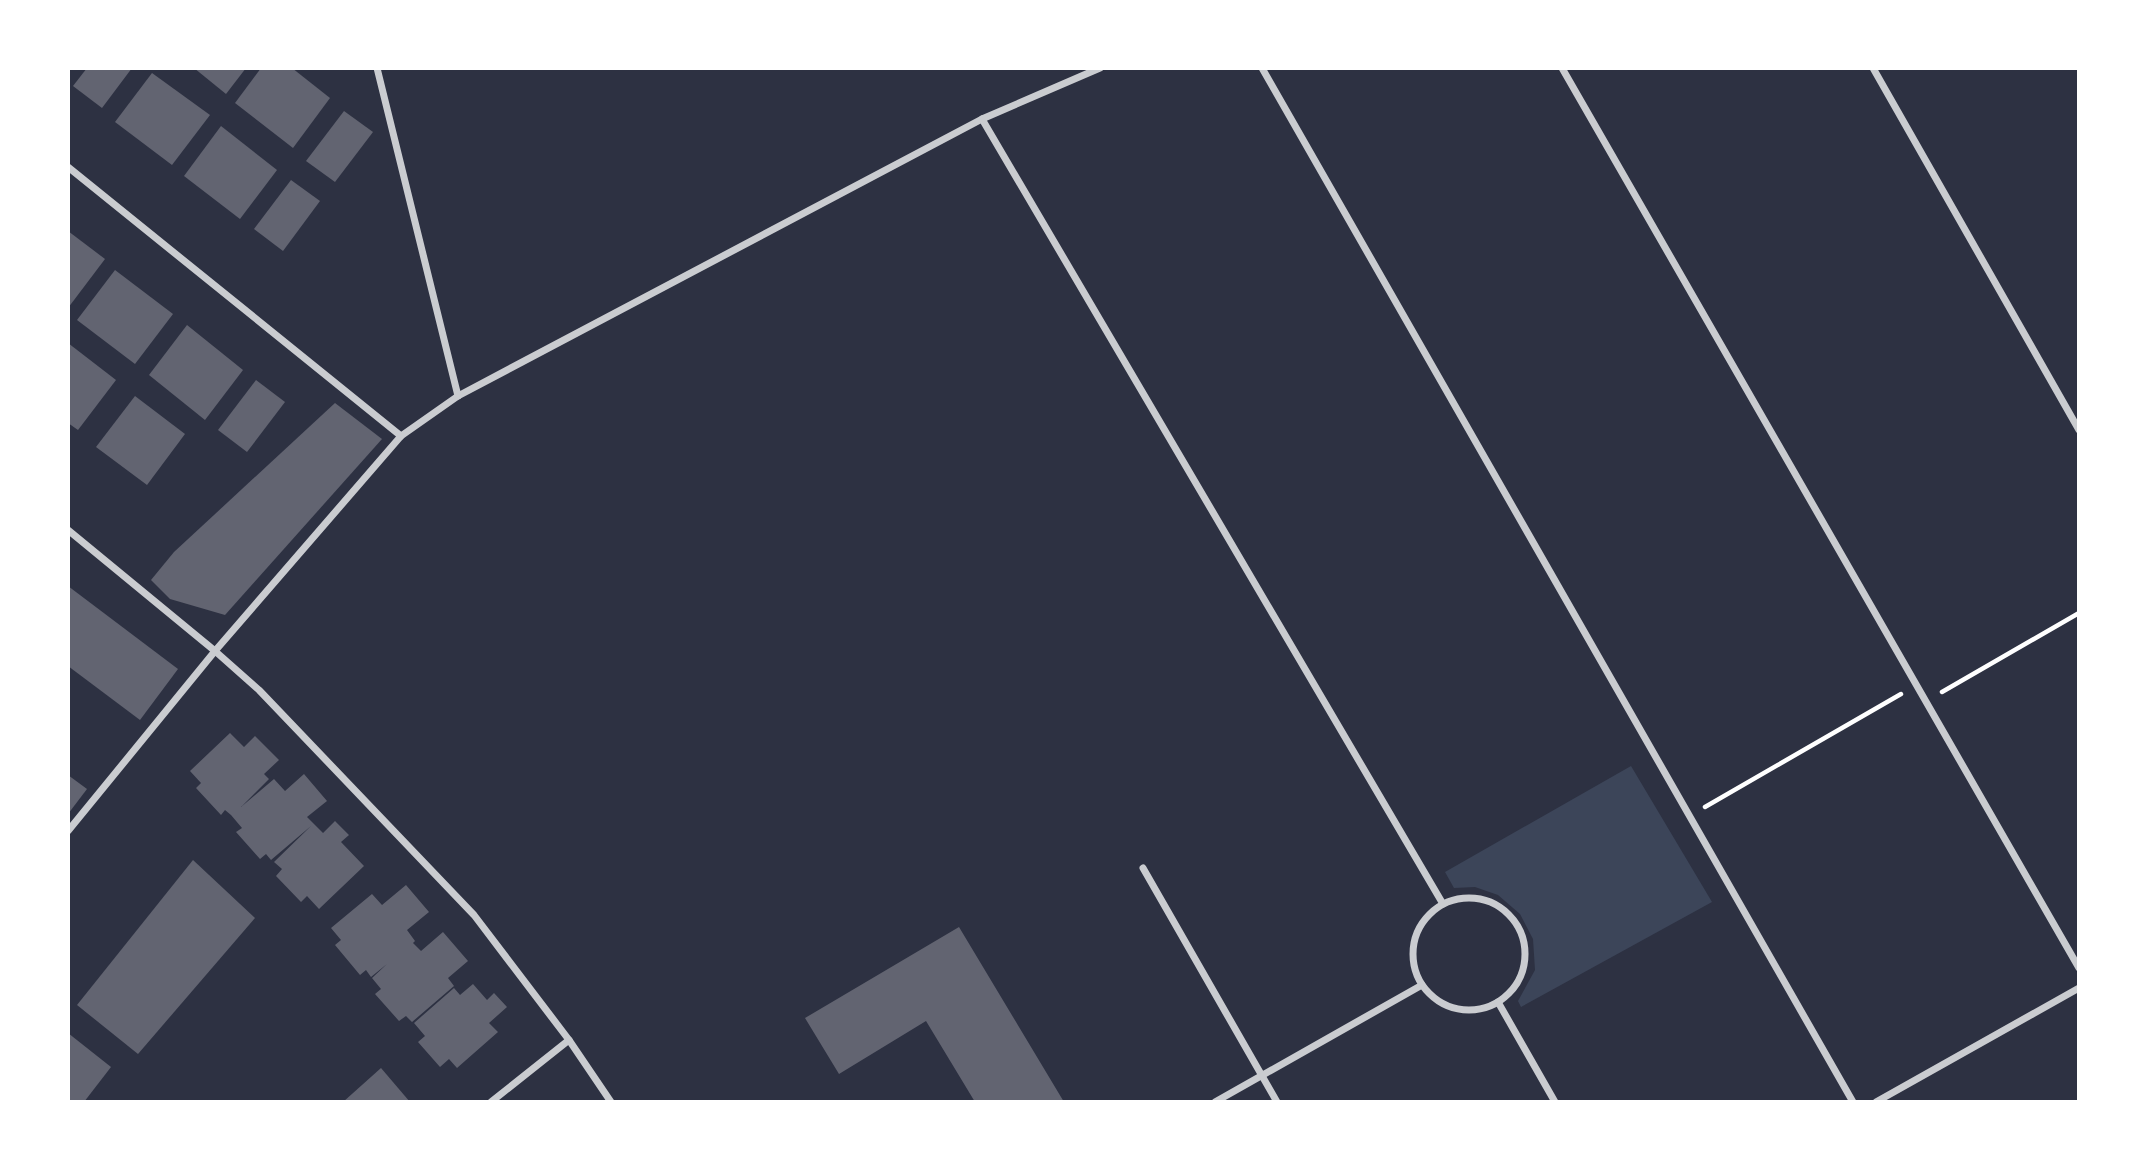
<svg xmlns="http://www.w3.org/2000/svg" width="2147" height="1170" viewBox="0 0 2147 1170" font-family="Cabin,sans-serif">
<rect width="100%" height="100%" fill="#2d3142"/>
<!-- green -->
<polygon fill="#3c4559" points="1631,766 1712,902 1521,1007 1518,1001 1535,970 1533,939 1520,914 1498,895 1475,887 1454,888 1445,872"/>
<!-- building -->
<g fill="#626471">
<polygon points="87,68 132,68 102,108 73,86"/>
<polygon points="194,68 246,68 226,94"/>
<polygon points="261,68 292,68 330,98 293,148 235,103"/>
<polygon points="152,73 210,115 172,165 115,122"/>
<polygon points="344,111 373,132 335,182 306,161"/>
<polygon points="221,126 277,170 240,219 184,176"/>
<polygon points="291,180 320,201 283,251 254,229"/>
<polygon points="68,231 105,259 68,308"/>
<polygon points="115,270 173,314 135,364 77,320"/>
<polygon points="187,325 243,370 205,420 149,375"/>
<polygon points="68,343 116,380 78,430 68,423"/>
<polygon points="256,380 285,402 247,452 218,430"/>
<polygon points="135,396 185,434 147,485 96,447"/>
<polygon points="335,403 382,439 225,615 170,599 151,580 174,552"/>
<polygon points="68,586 178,669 140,720 68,666"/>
<polygon points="230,733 244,747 255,736 279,760 264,774 269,779 241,807 274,779 285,791 304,774 327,801 307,817 323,833 335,821 349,835 341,842 364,866 319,909 307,896 301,902 276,876 282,869 274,862 311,826 271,860 266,854 260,859 236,832 242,828 231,815 225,810 221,815 196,788 201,783 190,771"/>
<polygon points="68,775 87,789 68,814"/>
<polygon points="193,860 255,918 138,1054 77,1005"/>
<polygon points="406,885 429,912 407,930 415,941 413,943 421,951 443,932 468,961 448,978 454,986 412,1022 406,1016 399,1021 375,994 381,989 372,978 387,964 371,977 366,970 360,975 335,945 341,940 331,928 372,894 382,905"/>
<polygon points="959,927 1064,1102 975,1102 926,1021 839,1074 805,1018"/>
<polygon points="473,984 487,1000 494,993 507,1007 489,1023 498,1032 457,1068 449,1059 440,1067 418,1042 425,1036 414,1023 454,988 460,995"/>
<polygon points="68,1033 111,1067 84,1102 68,1102"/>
<polygon points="381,1068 410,1102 343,1102"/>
</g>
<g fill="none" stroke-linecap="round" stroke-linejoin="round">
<!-- path -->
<g stroke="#fff" stroke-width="4.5">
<polyline points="1942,692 2079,613"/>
<polyline points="1705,807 1901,694"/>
</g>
<!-- minor -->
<g stroke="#caccd0" stroke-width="7">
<polyline points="377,68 458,396"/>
<polyline points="1262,68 1853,1102"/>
<polyline points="1562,68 2079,968"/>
<polyline points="1873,68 2079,430"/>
<polyline points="982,119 1443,904"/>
<polyline points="68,167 401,436"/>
<polyline points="68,530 215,651 259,690 474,915 569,1040 611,1102"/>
<polyline points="68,831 215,651 401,436 458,396 982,119 1100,68"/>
<polyline points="1143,868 1277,1102"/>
<circle cx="1469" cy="954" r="56"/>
<polyline points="1498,1002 1555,1102"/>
<polyline points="491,1102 569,1040"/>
<polyline points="1215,1102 1422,985"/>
<polyline points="1876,1102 2079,988"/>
</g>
</g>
<!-- border -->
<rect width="2147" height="1170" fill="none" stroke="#ffffff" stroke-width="140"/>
</svg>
